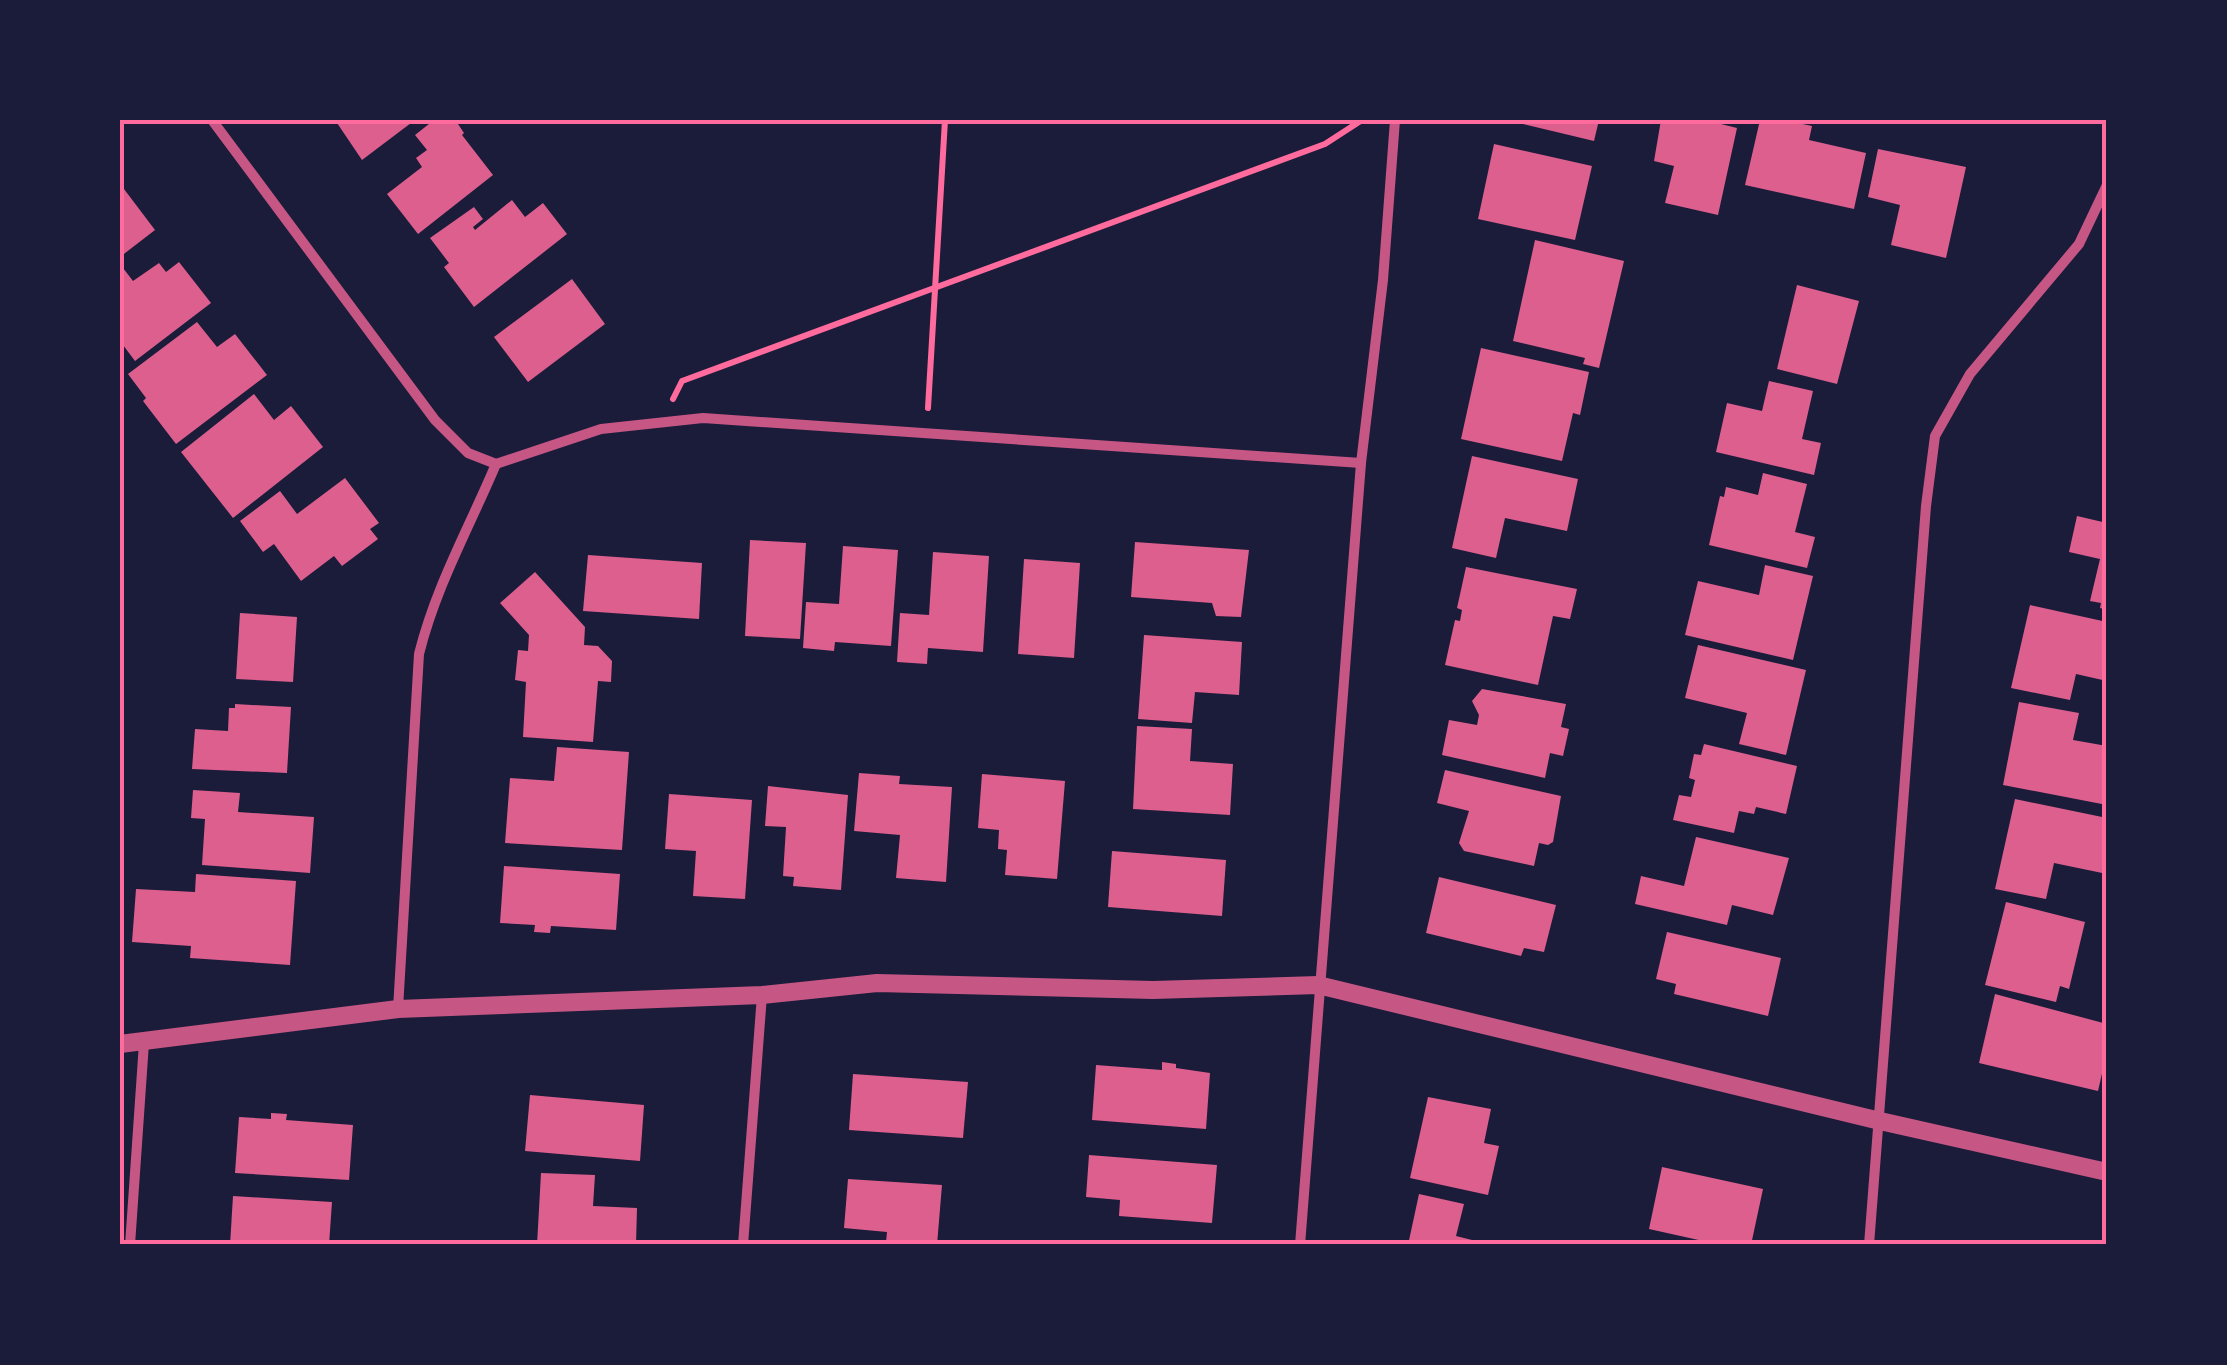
<svg xmlns="http://www.w3.org/2000/svg" width="2227" height="1365" viewBox="0 0 2227 1365" font-family="'Open Sans',sans-serif">
<rect width="100%" height="100%" fill="#1b1b3a"/>
<!-- building -->
<g fill="#dd5f8e">
<polygon points="335,120 415,120 362,160"/>
<polygon points="434,120 463,120 458,124 464,133 462,135 493,175 418,234 387,194 422,167 416,158 427,150 415,135"/>
<polygon points="1506,120 1599,120 1594,141"/>
<polygon points="1661,120 1705,120 1737,128 1718,215 1665,203 1674,166 1654,161"/>
<polygon points="1760,120 1784,120 1812,126 1809,140 1866,153 1854,209 1745,185"/>
<polygon points="1494,144 1592,166 1575,240 1478,219"/>
<polygon points="1878,149 1966,167 1946,258 1891,245 1900,205 1868,197"/>
<polygon points="124,189 155,230 120,257 120,192"/>
<polygon points="512,200 525,217 543,203 567,234 474,307 444,267 449,263 430,238 474,207 483,219 473,227 475,230"/>
<polygon points="1535,240 1624,261 1599,368 1583,364 1585,358 1513,341"/>
<polygon points="179,262 211,303 135,361 120,341 120,264 133,281 159,263 166,272"/>
<polygon points="572,279 605,324 528,382 494,337"/>
<polygon points="1797,285 1859,301 1837,384 1777,369"/>
<polygon points="197,322 217,347 235,334 267,375 176,444 143,401 146,398 128,374"/>
<polygon points="1481,348 1589,372 1580,415 1573,413 1562,461 1461,439"/>
<polygon points="1769,381 1813,391 1802,439 1821,443 1814,475 1716,452 1727,403 1762,411"/>
<polygon points="254,394 274,420 291,406 323,447 233,518 181,452"/>
<polygon points="1472,456 1578,479 1567,531 1505,518 1496,558 1452,548"/>
<polygon points="1763,473 1807,484 1795,532 1815,537 1807,568 1709,545 1720,496 1724,497 1726,487 1758,495"/>
<polygon points="345,478 379,523 370,529 378,539 342,566 334,556 301,581 274,544 263,552 240,521 280,491 297,514"/>
<polygon points="2077,516 2107,523 2107,610 2100,608 2101,603 2090,601 2100,559 2069,552"/>
<polygon points="750,540 806,543 800,639 745,636"/>
<polygon points="1135,542 1249,550 1241,617 1216,616 1212,603 1131,597"/>
<polygon points="843,546 898,550 891,646 835,642 834,651 803,648 806,602 839,604"/>
<polygon points="933,552 989,556 983,652 928,648 927,664 897,662 900,613 929,615"/>
<polygon points="588,555 702,563 699,619 583,611"/>
<polygon points="1024,559 1080,563 1074,658 1018,654"/>
<polygon points="1765,565 1813,576 1793,660 1685,635 1698,581 1759,595"/>
<polygon points="1466,567 1577,589 1570,619 1553,616 1538,685 1445,665 1455,620 1460,621 1462,610 1457,608"/>
<polygon points="535,572 585,627 584,645 598,646 612,661 611,682 598,681 593,742 523,737 526,682 515,680 518,650 528,651 529,635 500,603"/>
<polygon points="2030,605 2107,622 2107,681 2076,674 2070,700 2011,688"/>
<polygon points="240,613 297,617 293,682 236,679"/>
<polygon points="1144,635 1242,642 1239,695 1195,692 1192,723 1138,719"/>
<polygon points="1698,645 1806,670 1786,755 1739,744 1747,713 1685,698"/>
<polygon points="1482,689 1566,704 1561,727 1569,729 1563,756 1550,753 1545,778 1442,755 1449,720 1477,725 1479,715 1472,701"/>
<polygon points="2019,702 2079,713 2073,740 2107,746 2107,805 2003,785"/>
<polygon points="235,704 291,707 287,773 192,769 195,729 228,731 229,708 235,708"/>
<polygon points="1137,726 1192,729 1190,761 1233,764 1230,815 1133,809"/>
<polygon points="1704,744 1797,766 1786,814 1756,807 1754,814 1739,811 1734,833 1673,820 1679,795 1691,797 1695,780 1689,778 1694,754 1701,755"/>
<polygon points="557,747 629,752 622,850 505,843 510,778 554,781"/>
<polygon points="1445,770 1561,796 1553,842 1548,845 1539,843 1534,866 1464,851 1459,843 1469,811 1437,803"/>
<polygon points="859,773 900,776 899,784 952,787 946,882 896,878 900,835 854,831"/>
<polygon points="982,774 1065,781 1057,879 1005,875 1007,850 998,849 999,830 978,828"/>
<polygon points="768,786 848,795 841,890 793,886 794,877 783,876 786,827 765,826"/>
<polygon points="193,790 240,793 238,812 314,817 310,873 202,865 205,819 191,818"/>
<polygon points="669,794 752,800 745,899 693,896 696,851 665,849"/>
<polygon points="2015,799 2107,818 2107,874 2054,863 2046,899 1995,889"/>
<polygon points="1696,837 1789,858 1773,915 1732,905 1727,925 1635,904 1641,876 1684,886"/>
<polygon points="1112,851 1226,860 1222,916 1108,907"/>
<polygon points="504,866 620,874 616,930 551,926 550,933 534,932 535,925 500,923"/>
<polygon points="196,874 296,881 290,965 190,958 191,946 132,942 136,889 195,892"/>
<polygon points="1439,877 1556,905 1544,952 1524,948 1521,956 1426,933"/>
<polygon points="2006,902 2085,922 2069,989 2060,986 2056,1002 1985,985"/>
<polygon points="1667,932 1781,958 1768,1016 1674,994 1676,984 1656,979"/>
<polygon points="1995,994 2107,1024 2107,1052 2098,1091 1979,1063"/>
<polygon points="1162,1062 1176,1064 1176,1068 1210,1073 1206,1129 1092,1120 1096,1065 1162,1070"/>
<polygon points="853,1074 968,1082 963,1138 849,1130"/>
<polygon points="530,1095 644,1105 640,1161 525,1151"/>
<polygon points="1428,1097 1491,1109 1484,1143 1499,1146 1488,1195 1410,1178"/>
<polygon points="271,1113 287,1114 286,1120 353,1125 349,1180 235,1173 239,1117 271,1119"/>
<polygon points="1089,1155 1217,1165 1212,1223 1119,1216 1120,1200 1086,1197"/>
<polygon points="1662,1167 1763,1189 1751,1245 1721,1245 1649,1229"/>
<polygon points="541,1173 595,1175 593,1206 637,1208 636,1245 537,1245"/>
<polygon points="848,1179 942,1185 937,1245 886,1242 887,1232 844,1228"/>
<polygon points="1419,1194 1464,1204 1456,1236 1492,1245 1408,1245"/>
<polygon points="233,1196 332,1202 329,1245 230,1245"/>
</g>
<g fill="none" stroke-linecap="round" stroke-linejoin="round">
<!-- path -->
<g stroke="#ff6b9d" stroke-width="6">
<polyline points="673,399 682,381 1325,144 1362,120"/>
<polyline points="928,408 945,120"/>
</g>
<!-- minor -->
<g stroke="#c65784" stroke-width="10">
<polyline points="212,120 435,420 468,453 496,464"/>
<polyline points="496,464 601,429 703,418 1361,463"/>
<path d="M398 1009 419 654C436 586 469 528 496 464"/>
<polyline points="130,1245 144,1043"/>
<polyline points="743,1245 762,995"/>
<polyline points="1300,1245 1361,463 1383,280 1395,120"/>
<polyline points="1869,1245 1926,506 1935,436 1970,374 2079,244 2107,185"/>
</g>
<!-- tertiary -->
<polyline stroke="#c65784" stroke-width="18" points="120,1044 398,1009 762,995 877,983 1153,990 1318,985 1880,1121 2107,1172"/>
</g>
<!-- border -->
<rect width="2227" height="1365" fill="none" stroke="#1b1b3a" stroke-width="245"/>
<rect x="122" y="122" width="1982" height="1120" fill="none" stroke="#ff6b9d" stroke-width="4"/>
</svg>
